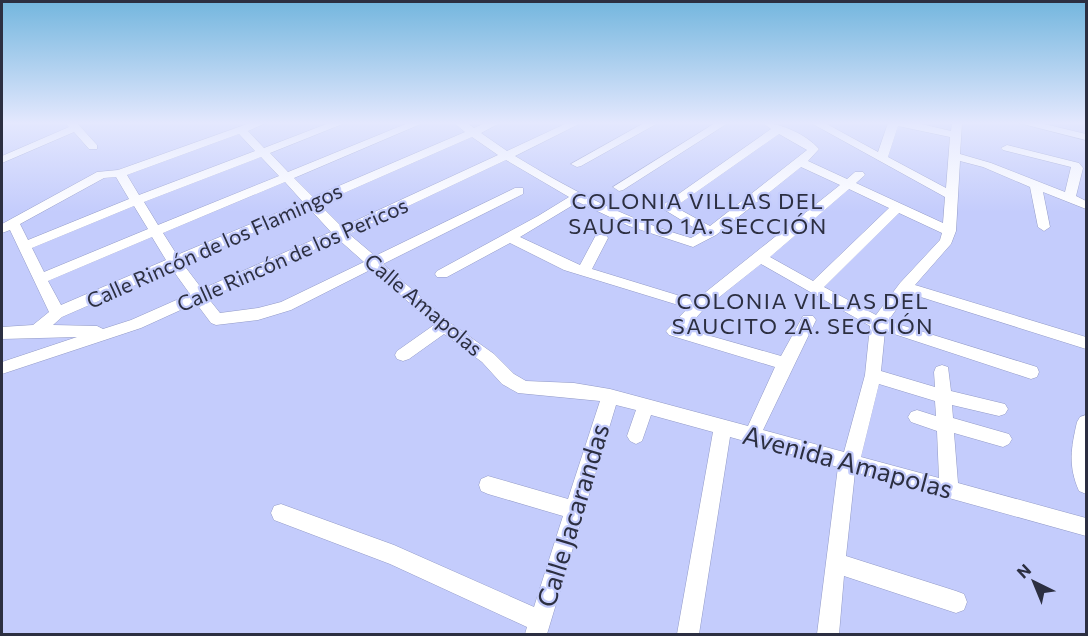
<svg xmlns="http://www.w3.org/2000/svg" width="1088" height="636" viewBox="0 0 1088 636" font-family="Commissioner,sans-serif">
<rect width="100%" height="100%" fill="#c4ccfc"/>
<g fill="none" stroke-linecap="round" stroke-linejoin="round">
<!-- minor casing -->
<g stroke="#929ac7" stroke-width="1">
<g id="minor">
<polygon points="66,123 77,123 97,145 97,149 89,149 74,132 2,163 2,156 69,127"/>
<path d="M250 123H266L248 131 264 148 329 123H345L270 153 288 172 408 123H423L294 178 313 197 465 132 454 123H467L474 128 485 123H500L481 133 507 151 567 123H581L515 156C571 190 628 220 691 238L701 232 660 207 771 129 763 123C781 123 807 135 819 149L808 161 847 179 855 172H863L865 175 856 183 943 223 945 197 811 123H825L878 152 888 123H917L951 131 952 123H962L960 154 991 163 1065 192 1071 167 1003 150 1001 148 1007 145 1079 163 1083 168 1076 196 1086 201V209L1043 192 1050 227 1044 231 1038 227 1030 187 983 167 960 161 956 231 951 244 915 285 1086 337V349L908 293 888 321 1037 367 1039 372 1037 377 1031 379 885 331 881 371 935 387 934 372 936 367 942 365 948 367 951 391 1005 404 1008 409 1005 414 999 416 952 405 953 418 1009 434 1012 439 1009 444 1003 447 954 433 958 483 1086 518V536L855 472 846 556 956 591 964 594 967 602 964 610 956 613 844 576 839 634H817L838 467 730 437 699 634H677L713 432 651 415 642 441 636 444 630 441 627 436 636 410 616 405 547 634H525L527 627 390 564 274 520 271 513 274 506 281 504 394 545 534 607 563 516 488 494 481 491 479 485 481 479 488 476 568 499 600 401 518 393 502 384 482 362 444 334 409 359 403 361 397 359 395 355 397 351 434 325 372 269 291 310 258 320 216 325 211 323 196 303 141 328 2 374V362L77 337 2 339V327L33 325 49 312 10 230 2 233V224L97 172 118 170ZM898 126 950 137 946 188 888 157ZM239 134 255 151 139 195 127 175ZM779 134 807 150 710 226 675 207ZM472 137 498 155 342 227 319 204ZM261 157 279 176 158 225 144 202ZM506 160 569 197 538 216 437 271 435 274 437 277H447L510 243 564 270 688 308 666 331 669 335 775 367 748 426 610 389 574 383 526 381 514 374 494 354 449 322 383 264 523 194V188H515L375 256 349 234ZM801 167 840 185 692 303 690 299 592 269 608 238 606 235H596L580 265 520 237 578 202 629 226 693 247 716 235ZM116 177 129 199 28 240 20 224 104 178ZM285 182 303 202 177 255 163 233ZM849 189 889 208 813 281 770 257ZM134 206 148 229 44 272 32 248ZM309 208 331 232 202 289 183 264ZM899 213 942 233 940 240 900 283 876 315 824 287ZM152 237 166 260 61 305 48 281ZM338 239 364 262 281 302 258 308 220 313 208 298ZM761 264 870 326 865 375 844 452 763 430 816 320 813 316H803L781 356 686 329 703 310ZM172 269 190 294 131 320 103 329 97 326 53 325 62 317ZM879 384 935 401 936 416 917 410 911 412 908 417 911 422 937 431 939 478 861 457Z"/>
<polygon points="644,123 658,123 581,166 577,167 571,164"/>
<polygon points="715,123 728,123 623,190 619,191 613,187"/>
<polygon points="1019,123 1040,123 1086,134 1086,140"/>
<path d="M1086 415V494L1079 491C1068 466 1071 448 1077 422L1080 417Z"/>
</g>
</g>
<!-- minor -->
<use href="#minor" fill="#fff" fill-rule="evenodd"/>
</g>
<!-- sky -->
<linearGradient id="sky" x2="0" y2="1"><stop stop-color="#73b6de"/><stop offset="0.58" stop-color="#e4e8fe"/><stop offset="1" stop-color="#e4e8fe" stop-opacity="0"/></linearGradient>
<rect width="1088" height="212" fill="url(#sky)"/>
<g text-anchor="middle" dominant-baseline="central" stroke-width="4.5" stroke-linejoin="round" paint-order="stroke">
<!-- street labels -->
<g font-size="21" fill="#2c2f41" stroke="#c4ccfc">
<text transform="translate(214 245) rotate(-24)">Calle Rincón de los Flamingos</text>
<text transform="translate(292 254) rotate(-24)">Calle Rincón de los Pericos</text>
<text transform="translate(424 304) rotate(40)">Calle Amapolas</text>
</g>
<!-- neighbourhood labels -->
<g font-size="22" letter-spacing="1.5" fill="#2c2f41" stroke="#c4ccfc">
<text x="698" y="200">COLONIA VILLAS DEL<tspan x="698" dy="25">SAUCITO 1A. SECCIÓN</tspan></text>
<text x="803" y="300">COLONIA VILLAS DEL<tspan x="803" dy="25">SAUCITO 2A. SECCIÓN</tspan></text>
</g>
<!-- near-street labels -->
<g font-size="26" fill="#2c2f41" stroke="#c4ccfc">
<text transform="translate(848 461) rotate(15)">Avenida Amapolas</text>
<text transform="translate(572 515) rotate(-73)">Calle Jacarandas</text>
</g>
</g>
<!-- border -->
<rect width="1088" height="636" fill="none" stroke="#2c2f41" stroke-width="6"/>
<!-- north arrow -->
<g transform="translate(1034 582) rotate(317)" stroke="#c4ccfc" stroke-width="4.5" paint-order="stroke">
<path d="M0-4.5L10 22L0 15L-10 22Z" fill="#2c2f41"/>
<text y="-9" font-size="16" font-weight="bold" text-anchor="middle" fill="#2c2f41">N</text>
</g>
</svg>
